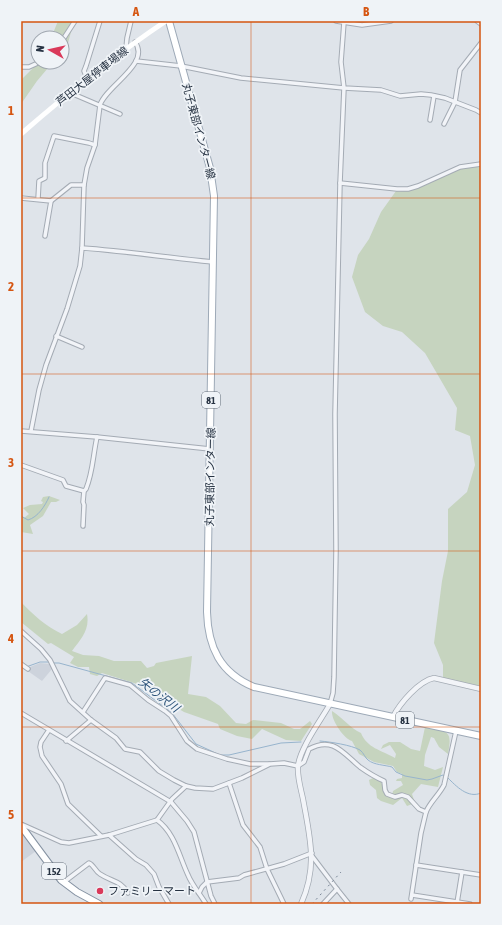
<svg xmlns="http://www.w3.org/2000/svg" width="502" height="925" viewBox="0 0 502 925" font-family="'Asap Condensed','Noto Sans JP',sans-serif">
<rect width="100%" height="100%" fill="#dfe4ea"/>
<!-- built -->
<g fill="#cdd3dc">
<polygon points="40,663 50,664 52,669 42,681 25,669"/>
<polygon points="21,830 36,851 21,862"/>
</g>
<!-- green -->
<g fill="#c6d4bf">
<polygon points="58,21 74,21 68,43 62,51 62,38 51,38"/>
<polygon points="38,60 38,62 53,62 37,81 21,104 21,80 33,68"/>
<path d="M481 161V686L443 679V665L434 643 442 581 448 551V509L467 492 475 465 470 436 455 430 457 408 425 353 402 332 383 326 365 312 352 277 358 255 369 239 381 212 396 191C416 193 433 181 451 172 461 168 471 165 481 161Z"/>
<polygon points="49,496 60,500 56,502 51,502 43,516 30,525 33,534 21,532 21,515 24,518 29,514 23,508 30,505 42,504 43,502 41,501 43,497"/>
<path d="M21 602C32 614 47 627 62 634L77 625 87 614C90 630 81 639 72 651L83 655 99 656 114 661H141L147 668 154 666 156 663 192 656 188 694 206 697 220 706 236 723 246 724 253 720 281 723 294 729H300L310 721 312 724 301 741 286 740 262 729 252 739 237 736 220 729 218 724 184 712 137 684 102 673 97 676 90 674 89 667H78L70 663 74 657 51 643 48 644 21 622Z"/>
<path d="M332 711C343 718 350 728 361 733 367 748 381 750 395 758L396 754 390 745 381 749 383 745 389 742H400L411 749 420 751 425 727C447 733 453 728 448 754L439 747 434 738 431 737 425 755 424 766 435 770 443 767 438 787 421 784 412 794 415 803 407 806 402 798 393 805 381 801 377 798 376 790 370 785 369 780 373 778 381 782 387 797 392 796 393 791 403 785 401 781H396L397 779 402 778V774L397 772 393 766 374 762 359 754 352 741C344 739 331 720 332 711Z"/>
</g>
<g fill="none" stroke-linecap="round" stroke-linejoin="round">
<!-- stream -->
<g stroke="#97b4cd" stroke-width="1">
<path d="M21 516 28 520C38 517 45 506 49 497"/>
<polyline points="53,663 59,663 132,683 172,713 196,744 220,755 229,755 281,743 301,742"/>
<polyline points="26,667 40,662 50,662"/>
<path d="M320 741C331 742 351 745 360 750 364 753 365 758 368 760 374 765 385 765 392 767L396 772 405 776 427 780 432 779 443 775 445 776"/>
<path d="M448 778C456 786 468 799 481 793"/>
</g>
<!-- minor casing -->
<g stroke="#a4abb4" stroke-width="5.5">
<g id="minor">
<polyline points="336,21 362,25 391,21"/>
<polyline points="477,21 481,24"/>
<polyline points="62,41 75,21"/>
<polyline points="126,48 127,38 131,21"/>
<polyline points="136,61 181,66 241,78 344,88 381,90 400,96 421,94 431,95 445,98 476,110 481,113"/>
<polyline points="21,67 29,67 40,62"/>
<polyline points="87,78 84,71 86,66 100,21"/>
<polyline points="70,92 73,94 120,114"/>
<polyline points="430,120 434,96"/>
<polyline points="444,124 455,102 460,70 481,43"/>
<polyline points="340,183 397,189 408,189 418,186 460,167 481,164"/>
<polyline points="21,198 51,201 45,236"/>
<polyline points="38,199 39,181 45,178 45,163 54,136 89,143 95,145"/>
<polyline points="51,201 71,185 84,185"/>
<path d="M82 248C126 251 169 258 213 262"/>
<polyline points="56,336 82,347"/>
<polyline points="21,431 97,437 210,449"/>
<path d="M31 431 39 390 46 365 67 309 80 266 82 248 84 185 87 168 95 145 100 105C106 86 151 64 135 42"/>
<polyline points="21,465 63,480 66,486 84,491"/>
<path d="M83 526 84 505 83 502 84 491 86 489C93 472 93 455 97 437"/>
<path d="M21 631 41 649 50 660 70 701 91 720 116 738 125 749 140 752 159 771 174 780 186 786 195 788 213 789 242 778 270 764 284 763 298 766 304 762 309 749C333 736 343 753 360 767 367 772 375 777 384 781L385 790 387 794 395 797 402 795 408 797 419 809 426 812 421 833 411 899"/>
<polyline points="21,664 28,669"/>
<polyline points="330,704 333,693 334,677 336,551 335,414 340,183 344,88 341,62 344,22"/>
<polyline points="83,712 105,678 130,685 148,700 165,711 171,716 187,741 197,749 227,759 250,764 269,764"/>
<polyline points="21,713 171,802 187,821 194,832 211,896 215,904"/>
<polyline points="49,730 41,742 40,747 42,756 61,784 68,804 101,836"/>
<polyline points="66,741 91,720"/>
<polyline points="229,783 243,825 260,847 267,869 284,904"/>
<path d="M426 812C430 802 439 795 444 785L456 731"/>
<path d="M157 820C175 833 179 856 188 875 192 885 200 894 206 904"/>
<polyline points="21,824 61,842 69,843 109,835 157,820 172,799 186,786"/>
<polyline points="109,835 136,859 146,865 154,874 159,887 169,904"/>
<polyline points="312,856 337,889"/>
<polyline points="416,865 481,875"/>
<path d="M64 882 89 863C94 865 95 871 100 874 112 882 120 880 128 893"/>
<polyline points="199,893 202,887 207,882 239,878 244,875 284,864 312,853"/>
<polyline points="412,895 470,904"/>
<polyline points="457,903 462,872"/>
<polyline points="323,904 337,889 349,904"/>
</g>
</g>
<!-- tertiary casing -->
<g stroke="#a4abb4" stroke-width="6">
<g id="tertiary">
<path d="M393 717C400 703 419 681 434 678L481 689"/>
<path d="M301 904C318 866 310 838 303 799 301 789 297 777 298 766 300 748 321 720 330 704"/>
</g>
</g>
<!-- primary casing -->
<g stroke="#9da9b7" stroke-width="8">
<path id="primary" d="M169 21 210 168 214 196 207 612C208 647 220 673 254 687L481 736"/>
</g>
<!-- trunk casing -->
<g stroke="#8592a2" stroke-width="8">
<polyline id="trunk" points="21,826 61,880 77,892 99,904"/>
</g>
<!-- minor -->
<use href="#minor" stroke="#f2f4f8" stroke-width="3.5"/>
<!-- tertiary -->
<use href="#tertiary" stroke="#f2f4f8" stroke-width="4.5"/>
<!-- secondary -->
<path stroke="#fff" stroke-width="5" d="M21 134C67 94 115 55 166 21"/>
<!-- primary -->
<use href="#primary" stroke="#fff" stroke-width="6"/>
<!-- trunk -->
<use href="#trunk" stroke="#fff" stroke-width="6"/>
<!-- rail -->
<polyline stroke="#778495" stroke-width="1" stroke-dasharray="2 4" stroke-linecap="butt" points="312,904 341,872"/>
</g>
<!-- grid -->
<path fill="none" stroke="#d55511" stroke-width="1" stroke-opacity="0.55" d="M251 21V904M21 198H481M21 374H481M21 551H481M21 727H481"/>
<!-- markers -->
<circle fill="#da395a" stroke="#eff3f7" stroke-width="1.5" cx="100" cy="891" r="4"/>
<g text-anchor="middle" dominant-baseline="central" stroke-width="3.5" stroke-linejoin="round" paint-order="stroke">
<!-- shield labels -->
<g fill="#eff3f7" stroke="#626c78" stroke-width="1">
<rect x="202" y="392" width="18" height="16" rx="3"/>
<rect x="396" y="712" width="18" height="16" rx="3"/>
<rect x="42" y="863" width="24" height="16" rx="3"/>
</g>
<g font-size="10" font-weight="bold" fill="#263242">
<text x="211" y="400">81</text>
<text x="405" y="720">81</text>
<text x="54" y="871">152</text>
</g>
<!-- street labels -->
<g font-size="11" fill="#263242" stroke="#eff3f7">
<text transform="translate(92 76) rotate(-38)">芦田大屋停車場線</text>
<text transform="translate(199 131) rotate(75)">丸子東部インター線</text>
<text transform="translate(210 477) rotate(-89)">丸子東部インター線</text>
</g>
<!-- poi labels -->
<g font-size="11" fill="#263242" stroke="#eff3f7" text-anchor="start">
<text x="108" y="891">ファミリーマート</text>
</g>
<!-- water labels -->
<g font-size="12" font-style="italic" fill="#2d547a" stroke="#eff3f7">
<text transform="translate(159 695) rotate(38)">矢の沢川</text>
</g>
</g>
<!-- border -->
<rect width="502" height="925" fill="none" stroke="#eff3f7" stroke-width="44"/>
<!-- north arrow -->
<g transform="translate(50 50) rotate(278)"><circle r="19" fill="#eff3f7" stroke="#9fa6af"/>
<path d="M0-3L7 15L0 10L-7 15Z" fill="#da395a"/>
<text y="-6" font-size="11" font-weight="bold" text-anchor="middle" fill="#263242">N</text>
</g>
<rect x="22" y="22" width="458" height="881" fill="none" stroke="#d55511" stroke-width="1.5"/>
<g font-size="13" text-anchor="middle" font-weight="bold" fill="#d55511">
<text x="136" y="16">A</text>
<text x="366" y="16">B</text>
<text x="11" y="115">1</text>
<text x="11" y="291">2</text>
<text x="11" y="467">3</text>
<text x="11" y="643">4</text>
<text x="11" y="819">5</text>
</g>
</svg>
